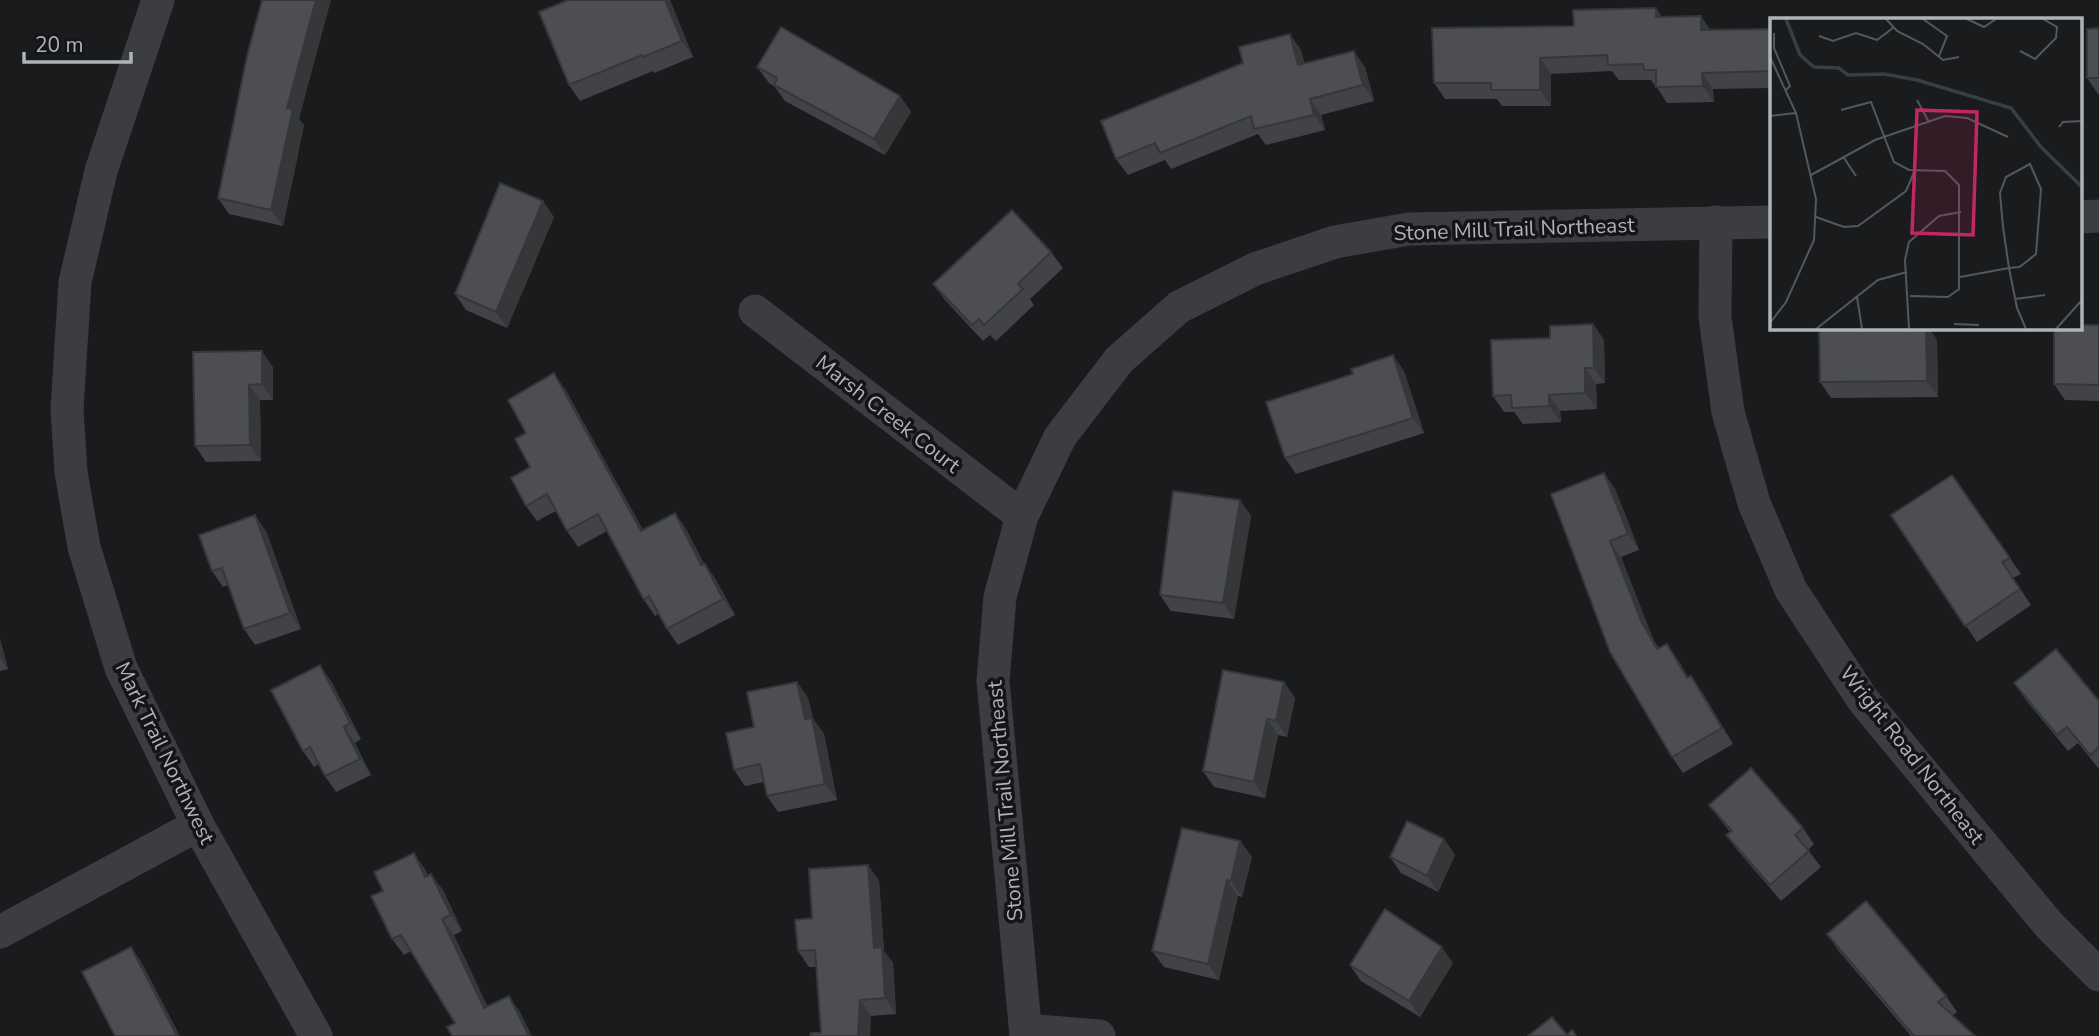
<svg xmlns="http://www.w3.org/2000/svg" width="2099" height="1036" viewBox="0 0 2099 1036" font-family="'Nunito Sans',sans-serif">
<rect width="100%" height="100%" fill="#1a1b1c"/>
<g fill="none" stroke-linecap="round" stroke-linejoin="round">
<!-- street -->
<g stroke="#3c3d41" stroke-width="33">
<polyline points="158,0 101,171 75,282 67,409 71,472 84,547 121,668 198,825 316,1036"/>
<polyline points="2080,217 2099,216"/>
<polyline points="1716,222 1715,317 1728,412 1754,503 1791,590 1863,700 2049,925 2099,975"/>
<polyline points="755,311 1022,516"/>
<polyline points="0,932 198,825"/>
<polyline points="1026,1030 1099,1036"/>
<polyline points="1026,1036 993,681 1000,597 1022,516 1060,437 1119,360 1179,307 1255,269 1335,242 1409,229 1772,222"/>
</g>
</g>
<!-- wall -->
<g fill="#414346">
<polygon points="568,0 670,0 693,57 654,73 653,71 580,101 569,85"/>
<polygon points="1656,8 1662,17 1710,29 1772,29 1772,88 1713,89 1714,102 1667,103 1656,86 1655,86 1651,80 1619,80 1612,71 1551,74 1551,106 1502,106 1497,99 1445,99 1434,83 1574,26"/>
<polygon points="2099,28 2099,94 2098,94 2087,78"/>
<polygon points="1301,50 1304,63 1365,67 1374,101 1321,115 1325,130 1266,145 1258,134 1171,169 1165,160 1128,175 1116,159"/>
<polygon points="757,67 900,96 911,112 885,155 785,101 775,87 769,83"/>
<polygon points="299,119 304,125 283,226 229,214 218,198"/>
<polygon points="554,217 507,328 466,310 455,294"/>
<polygon points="1051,252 1063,268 1030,299 1034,305 996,341 990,335 983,341 945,300 933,284"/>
<polygon points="1593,324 1604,340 1605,383 1596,384 1597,409 1560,411 1561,422 1523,424 1514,412 1504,412 1493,396 1550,338"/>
<polygon points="2099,325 2099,401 2065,400 2054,384"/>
<polygon points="1819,327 1928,327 1937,340 1938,397 1831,398 1820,382"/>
<polygon points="193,352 273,367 273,400 260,400 261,461 206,462 195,446"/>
<polygon points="1404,371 1424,433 1296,474 1285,458"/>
<polygon points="565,389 643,530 675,513 686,529 704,564 705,564 716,580 735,615 678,645 667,629 658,614 655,616 644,600 607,531 578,547 567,531 556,511 537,521 526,506 530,467 526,433"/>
<polygon points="1604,473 1615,489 1639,550 1621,557 1653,639 1659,648 1678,660 1688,677 1691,676 1702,692 1733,744 1683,773 1672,757 1610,652"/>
<polygon points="1952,475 2021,574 2013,578 2031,605 1977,642 1891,515"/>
<polygon points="1240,500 1251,516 1234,619 1171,611 1160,595"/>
<polygon points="266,531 301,629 255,645 244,629 228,585 223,587 212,571"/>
<polygon points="0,639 8,669 0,671"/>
<polygon points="331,681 361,739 355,743 371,775 336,792 325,776 319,764 314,767 303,751"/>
<polygon points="797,682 808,698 813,719 824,734 837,800 778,812 767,796 764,782 745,786 734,770 754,727"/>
<polygon points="1284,682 1295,698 1287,737 1278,735 1265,798 1214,787 1203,771"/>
<polygon points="2014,683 2099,701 2099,769 2078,743 2068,751 2025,699"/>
<polygon points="1709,805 1803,828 1814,844 1808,850 1821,867 1781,901 1738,851 1726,835 1730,832"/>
<polygon points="1444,839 1455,855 1438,892 1401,873 1390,857"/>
<polygon points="1240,841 1252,857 1242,897 1238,896 1219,980 1164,967 1152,951"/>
<polygon points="868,865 879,881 884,951 893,963 896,1014 871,1016 821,1033 816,967 809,967 798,951"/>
<polygon points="425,869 428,876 443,890 462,931 454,935 487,1007 520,1012 455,1023 411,951 404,955 392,939"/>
<polygon points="1827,934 1946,996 1957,1012 1953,1015 1975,1036 1911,1036 1838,950"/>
<polygon points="1453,963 1420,1017 1361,981 1350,965"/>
</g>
<!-- shaded-wall -->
<g fill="#353739">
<polygon points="316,0 331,0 299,119 304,125 283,226 271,210 287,108"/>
<polygon points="665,0 670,0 693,57 682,41"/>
<polygon points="1656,8 1667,24 1656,17"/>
<polygon points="1701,16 1712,32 1701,30"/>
<polygon points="1290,34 1301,50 1309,81 1298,65"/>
<polygon points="1354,51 1365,67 1374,101 1363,85"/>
<polygon points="1540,58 1551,74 1551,106 1540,90"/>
<polygon points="1702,73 1713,89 1714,102 1703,86"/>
<polygon points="900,96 911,112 885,155 874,139"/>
<polygon points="1310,99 1321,115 1325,130 1314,115"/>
<polygon points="543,201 554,217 507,328 496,312"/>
<polygon points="1593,324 1604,340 1605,383 1594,368"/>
<polygon points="1926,327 1928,327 1937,340 1938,397 1927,381"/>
<polygon points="262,351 273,367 273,400 262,384"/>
<polygon points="1393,355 1404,371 1424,433 1413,418"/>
<polygon points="1585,368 1596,384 1597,409 1585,393"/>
<polygon points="554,373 565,389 652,547 641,531"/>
<polygon points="249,385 260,400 261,461 250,445"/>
<polygon points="1549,395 1560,411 1561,422 1549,406"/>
<polygon points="1604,473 1615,489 1639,550 1628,534"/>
<polygon points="1240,500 1251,516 1234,619 1223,603"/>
<polygon points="675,513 686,529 713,581 701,565"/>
<polygon points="255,515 266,531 301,629 290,613"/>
<polygon points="1610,541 1621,557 1653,639 1669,665 1657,649 1642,623"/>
<polygon points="705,564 716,580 735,615 723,599"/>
<polygon points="0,639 8,669 0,658"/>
<polygon points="1667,644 1678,660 1698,694 1687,678"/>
<polygon points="320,665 331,681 361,739 350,723"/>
<polygon points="1691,676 1702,692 1733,744 1722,728"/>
<polygon points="797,682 808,698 813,719 824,734 837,800 825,784 805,719"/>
<polygon points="1284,682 1295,698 1287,737 1276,721"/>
<polygon points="1267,719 1278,735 1265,798 1254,782"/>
<polygon points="344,727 355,743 371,775 360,759"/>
<polygon points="1444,839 1455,855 1438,892 1427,876"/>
<polygon points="1240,841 1252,857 1242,897 1231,881"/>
<polygon points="414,853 425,869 436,893 425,877"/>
<polygon points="868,865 879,881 884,951 893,963 896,1014 885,998 874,948"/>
<polygon points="431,874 443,890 462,931 451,915"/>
<polygon points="1227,880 1238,896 1219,980 1208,964"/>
<polygon points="442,919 454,935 496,1024 484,1008"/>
<polygon points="131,947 142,963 180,1036 177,1036"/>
<polygon points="1442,947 1453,963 1420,1017 1409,1001"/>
<polygon points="509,996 520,1012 532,1036 529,1036"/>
<polygon points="860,1000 871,1016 870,1036 858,1036"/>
</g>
<!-- building -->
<g fill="#4c4e51" stroke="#353739" stroke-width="2">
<polygon points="262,0 316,0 287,108 293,109 271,210 218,198 247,56"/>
<polygon points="568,0 665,0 682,41 643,57 642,55 569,85 539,12"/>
<polygon points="1656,8 1656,17 1701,16 1701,30 1772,29 1772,71 1702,73 1703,86 1656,87 1656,70 1644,70 1643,64 1608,65 1607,55 1540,58 1540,90 1491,90 1491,83 1434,83 1432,28 1574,26 1573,10"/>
<polygon points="2011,18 2011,19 1944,19"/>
<polygon points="781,27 900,96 874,139 774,85 777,78 757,67"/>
<polygon points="2099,28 2099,78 2087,78 2087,29"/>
<polygon points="1290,34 1298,65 1354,51 1363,85 1310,99 1314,115 1254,129 1251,116 1160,153 1155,143 1116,159 1101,121 1243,63 1239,47"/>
<polygon points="500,183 543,201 496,312 455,294"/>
<polygon points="1012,210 1051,252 1018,284 1023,289 984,325 979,319 972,325 933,284"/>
<polygon points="1593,324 1594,368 1585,368 1585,393 1549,395 1549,406 1512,408 1511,395 1493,396 1491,340 1550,338 1550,326"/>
<polygon points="2080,325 2099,325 2099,385 2054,384 2054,327 2080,327"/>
<polygon points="1819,327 1926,327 1927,381 1820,382"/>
<polygon points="262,351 262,384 249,385 250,445 195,446 193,352"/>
<polygon points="1393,355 1413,418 1285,458 1266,402 1353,374 1351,369"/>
<polygon points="554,373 641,531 675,513 701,565 705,564 723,599 667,629 649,596 644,600 598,514 567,531 547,494 526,506 511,478 530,467 515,439 526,433 508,400"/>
<polygon points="1604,473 1628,534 1610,541 1642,623 1657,649 1667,644 1687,678 1691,676 1722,728 1672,757 1610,652 1551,494"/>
<polygon points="1952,475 2010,558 2002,562 2020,589 1965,626 1891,515"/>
<polygon points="1173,491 1240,500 1223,603 1160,595"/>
<polygon points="255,515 290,613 244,629 222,568 212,571 199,535"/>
<polygon points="2056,649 2099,701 2099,747 2090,755 2067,727 2057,735 2014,683"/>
<polygon points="320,665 350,723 344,727 360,759 325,776 310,747 303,751 271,690"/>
<polygon points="1223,670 1284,682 1276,721 1267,719 1254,782 1203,771"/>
<polygon points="797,682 805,719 812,718 825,784 767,796 760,764 734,770 726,733 754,727 747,692"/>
<polygon points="1751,768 1803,828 1795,835 1809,851 1770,885 1726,835 1732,831 1709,805"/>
<polygon points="1407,821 1444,839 1427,876 1390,857"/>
<polygon points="1182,828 1240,841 1231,881 1227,880 1208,964 1152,951"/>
<polygon points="414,853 425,877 431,874 451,915 442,919 484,1008 509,996 529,1036 452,1036 447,1027 455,1023 401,935 392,939 371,896 383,891 374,872"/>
<polygon points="868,865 874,948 882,947 885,998 860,1000 858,1036 810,1036 811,1033 821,1033 815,950 798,951 795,920 812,918 809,869"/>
<polygon points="1866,901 1946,996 1938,1002 1975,1036 1914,1036 1827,934"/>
<polygon points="1385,909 1442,947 1409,1001 1350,965"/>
<polygon points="131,947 177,1036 115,1036 82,972"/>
<polygon points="1552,1017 1567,1035 1572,1030 1576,1036 1528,1036"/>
</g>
<g text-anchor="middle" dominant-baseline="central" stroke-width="7" stroke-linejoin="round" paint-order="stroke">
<!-- street labels -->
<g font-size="21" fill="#aeb3ba" stroke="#151517">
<text transform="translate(1514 229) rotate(-2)">Stone Mill Trail Northeast</text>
<text transform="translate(888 414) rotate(38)">Marsh Creek Court</text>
<text transform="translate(165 753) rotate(64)">Mark Trail Northwest</text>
<text transform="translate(1912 755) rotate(52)">Wright Road Northeast</text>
<text transform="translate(1005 801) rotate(-95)">Stone Mill Trail Northeast</text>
</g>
</g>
<!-- overview -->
<g transform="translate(1770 18)">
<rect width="312" height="312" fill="#1a1b1c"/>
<path fill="none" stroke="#353f44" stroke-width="3.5" d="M16 1 30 37 44 49 69 50 78 57 114 56 147 62 241 90 271 129 312 169"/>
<path fill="none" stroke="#55585b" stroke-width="2" d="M116 1 127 13 153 26 173 42 189 39M153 1 177 18 169 38M197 1 214 9 226 1M4 15V30L20 68 15 73M49 18 63 23 86 15 107 22 123 10M250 33 265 41 286 20 287 9 273 1M0 39 26 95 46 181 44 222 16 284 0 305M147 82 159 104M71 92 101 84 124 144 139 152 175 153 189 167V271L178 279 140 278M0 98 26 95M289 109 293 104 312 103M74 140 86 158M41 157 105 122 175 98 197 100 238 119M46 199 74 209 88 208 136 173 145 152M190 259 239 250 249 249 251 248 266 236 271 171 260 146 236 159 230 175 233 209 239 250 247 290 256 311M87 279 92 311M245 281 275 277M184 306 209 307M46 311 108 262 137 254M139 311 135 242 139 224 169 198 191 194M286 311 312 282"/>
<path fill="#c02864" fill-opacity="0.15" stroke="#c02864" stroke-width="3.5" d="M147 92 207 94 203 217 142 215Z"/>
<rect width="312" height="312" fill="none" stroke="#aeb3ba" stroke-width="3.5"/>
</g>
<!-- scale -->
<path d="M24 52v10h107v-10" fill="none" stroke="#aeb3ba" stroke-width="3.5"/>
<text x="35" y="52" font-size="21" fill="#aeb3ba" stroke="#151517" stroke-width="5" paint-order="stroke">20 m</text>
</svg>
